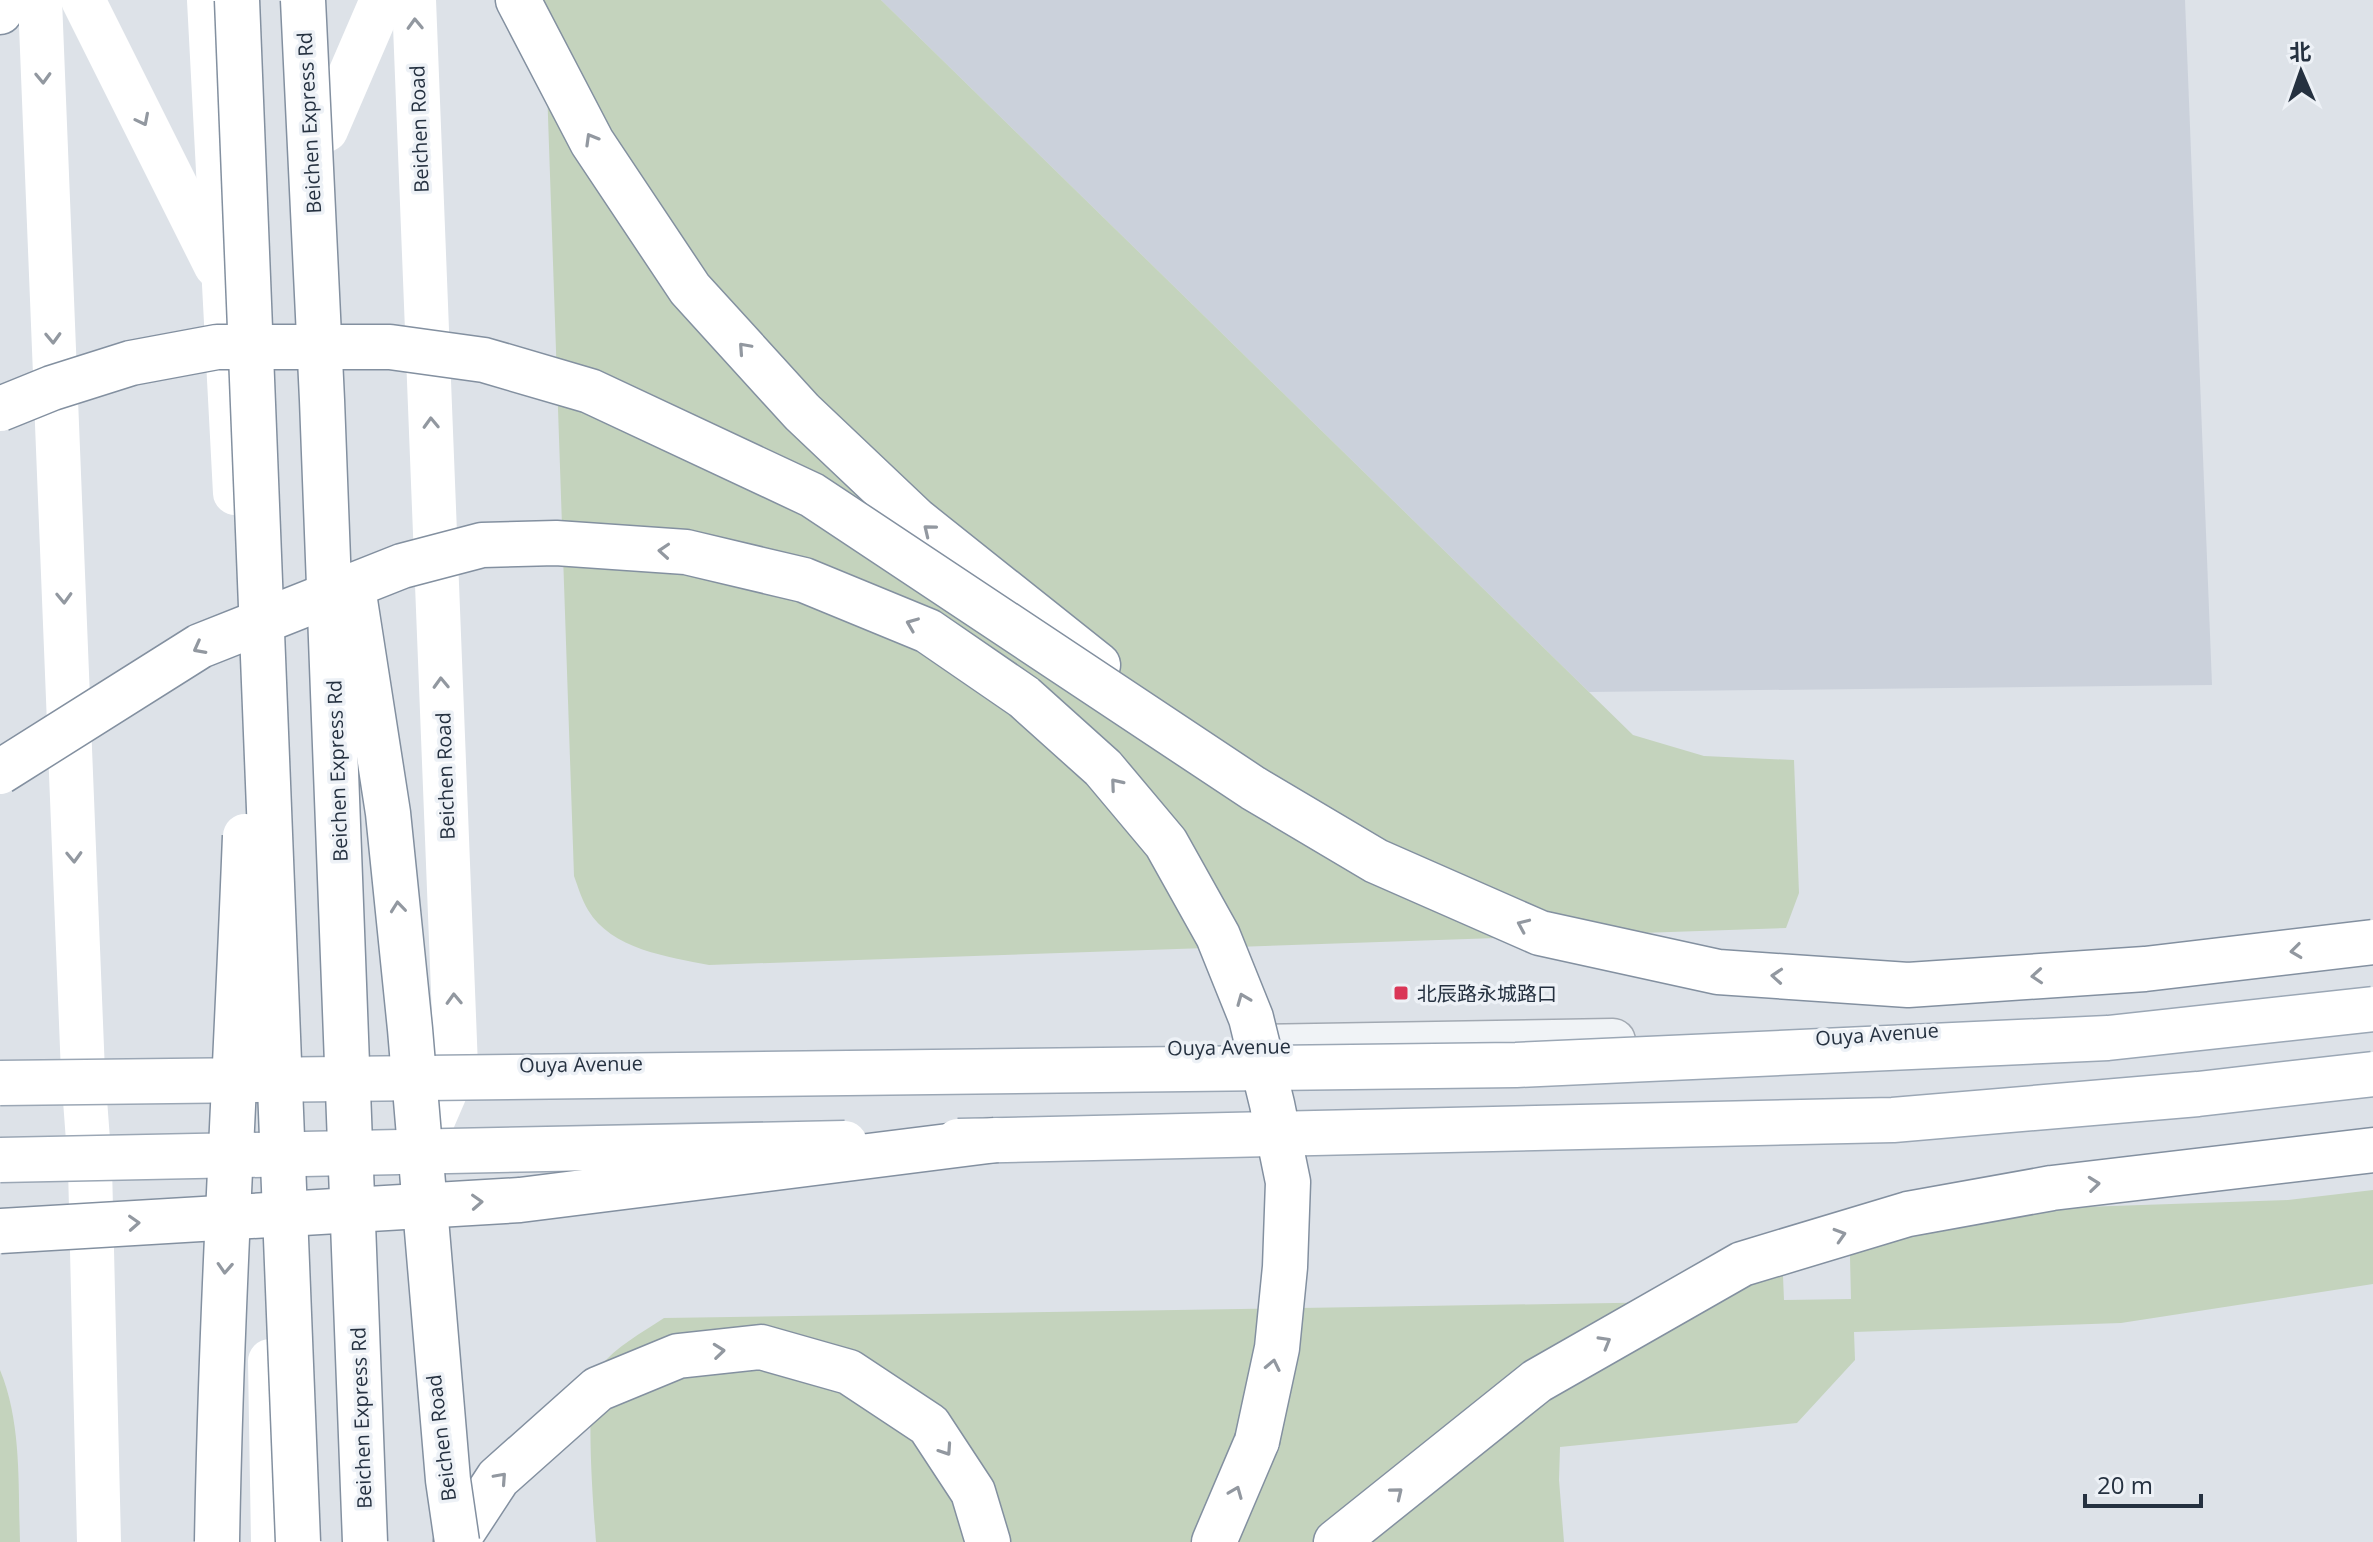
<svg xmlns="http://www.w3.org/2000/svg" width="2373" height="1542" viewBox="0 0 2373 1542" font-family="'Open Sans','Noto Sans SC',sans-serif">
<rect width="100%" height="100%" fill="#dde2e8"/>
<!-- built -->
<polygon fill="#cbd1db" points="881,0 2185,0 2212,685 1589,692"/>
<!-- green -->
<g fill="#c4d3bd">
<path d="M544 0H881L1633 735 1704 756 1794 760 1799 893 1786 928 709 965C668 957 611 949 588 910 582 900 578 887 574 876Z"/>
<path d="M2373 1190V1284L2121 1323 1854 1332 1855 1360 1797 1423 1560 1447 1559 1480 1564 1542H596C594 1511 583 1388 599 1368 616 1346 642 1333 664 1318L1676 1302 1782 1252 1784 1300 1851 1299 1849 1215 2288 1200Z"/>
<path d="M0 1370C22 1423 18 1485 20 1542H0Z"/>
</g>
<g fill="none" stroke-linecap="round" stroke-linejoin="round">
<!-- tertiary casing -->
<g stroke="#a2a9b2" stroke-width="47">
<polyline id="tertiary" points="1254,1047 1613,1041"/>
</g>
<!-- trunk casing -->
<g stroke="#8390a0" stroke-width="47">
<g id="trunk">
<polyline points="518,0 592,142 690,289 802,412 916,520 1098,665"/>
<polyline points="0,12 5,0"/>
<polyline points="456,1542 498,1478 598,1389 678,1356 761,1347 849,1372 929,1425 973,1492 988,1542"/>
<polyline points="1214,1542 1257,1441"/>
<polyline points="1336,1542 1537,1381 1742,1264 1908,1214 2052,1188 2373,1150"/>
</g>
</g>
<!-- tertiary -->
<use href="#tertiary" stroke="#f0f3f6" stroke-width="44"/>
<!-- secondary -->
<g stroke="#fff" stroke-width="44">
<polyline points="40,0 83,1073 90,1167 99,1542"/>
<polyline points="83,0 216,266"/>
<polyline points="209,0 235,493"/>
<polyline points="414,0 456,1067 415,1162"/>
<polyline points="326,130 382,0"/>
<polyline points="270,1361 273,1542"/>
</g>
<!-- trunk -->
<use href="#trunk" stroke="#fff" stroke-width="44"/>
<!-- primary-bridge casing -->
<g stroke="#9ba7b5" stroke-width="47" stroke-linecap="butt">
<g id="primary-bridge">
<polyline points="0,1083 1516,1065 2108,1038 2373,1009"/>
<polyline points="958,1141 1893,1120 2198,1094 2373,1074"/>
<polyline points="0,1160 845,1143"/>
</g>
</g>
<!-- trunk-bridge casing -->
<g stroke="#8390a0" stroke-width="47" stroke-linecap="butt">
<g id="trunk-bridge">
<polyline points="237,0 298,1542"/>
<polyline points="303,0 322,400 365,1542"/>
<polyline points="0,409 52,388 131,363 217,347 390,347 484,360 590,391 812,495 1253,788 1376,861 1540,933 1718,972 1908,985 2145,969 2373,942"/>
<polyline points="354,594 388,813 410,1029 448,1480 457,1542"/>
<polyline points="0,772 200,646 402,566 482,545 556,543 686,552 804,580 928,631 1024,697 1103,768 1166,843 1218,936 1251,1018 1272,1104 1288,1182 1285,1267 1277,1348 1257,1441"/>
<polyline points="0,1231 520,1200 996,1140"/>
<path d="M217 1542C221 1307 236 1072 245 836"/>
</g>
</g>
<!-- primary-bridge -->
<use href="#primary-bridge" stroke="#fff" stroke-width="44"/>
<!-- trunk-bridge -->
<use href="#trunk-bridge" stroke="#fff" stroke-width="44"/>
</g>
<!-- one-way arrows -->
<defs><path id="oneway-chevron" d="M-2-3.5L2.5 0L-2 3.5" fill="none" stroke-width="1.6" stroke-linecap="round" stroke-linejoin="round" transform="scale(2)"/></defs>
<g stroke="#9298a0">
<use href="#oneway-chevron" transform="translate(415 24) rotate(-92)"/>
<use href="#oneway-chevron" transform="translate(43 78) rotate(88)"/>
<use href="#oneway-chevron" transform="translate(143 120) rotate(63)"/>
<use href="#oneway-chevron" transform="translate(591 139) rotate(-120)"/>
<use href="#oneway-chevron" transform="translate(53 338) rotate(88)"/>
<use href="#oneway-chevron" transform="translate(744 348) rotate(-132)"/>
<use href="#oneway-chevron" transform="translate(431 423) rotate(-92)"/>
<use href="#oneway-chevron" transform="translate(929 530) rotate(-141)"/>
<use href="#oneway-chevron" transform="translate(664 551) rotate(-176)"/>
<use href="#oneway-chevron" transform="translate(64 598) rotate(88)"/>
<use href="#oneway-chevron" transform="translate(912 624) rotate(-158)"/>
<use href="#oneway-chevron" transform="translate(199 648) rotate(152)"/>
<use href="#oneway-chevron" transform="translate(441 683) rotate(-92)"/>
<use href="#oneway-chevron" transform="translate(1116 784) rotate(-130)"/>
<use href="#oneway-chevron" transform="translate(74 857) rotate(88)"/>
<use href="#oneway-chevron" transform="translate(398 907) rotate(-96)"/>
<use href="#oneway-chevron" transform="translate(1523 925) rotate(-156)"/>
<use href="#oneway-chevron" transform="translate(2296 951) rotate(173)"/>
<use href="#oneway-chevron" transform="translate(1777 976) rotate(-176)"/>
<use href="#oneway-chevron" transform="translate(2037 976) rotate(176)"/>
<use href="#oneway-chevron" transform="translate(454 999) rotate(-92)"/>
<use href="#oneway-chevron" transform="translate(1243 999) rotate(-112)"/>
<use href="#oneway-chevron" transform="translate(2094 1184) rotate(-6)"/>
<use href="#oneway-chevron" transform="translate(477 1202) rotate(-3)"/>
<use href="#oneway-chevron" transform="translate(134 1223) rotate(-3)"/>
<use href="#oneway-chevron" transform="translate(1840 1235) rotate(-17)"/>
<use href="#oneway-chevron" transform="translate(225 1268) rotate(93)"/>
<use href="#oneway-chevron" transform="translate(1605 1342) rotate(-30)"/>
<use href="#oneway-chevron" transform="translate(719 1351) rotate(-6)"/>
<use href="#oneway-chevron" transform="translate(1273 1365) rotate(-78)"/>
<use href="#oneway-chevron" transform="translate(946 1450) rotate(56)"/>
<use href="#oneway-chevron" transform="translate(501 1478) rotate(-48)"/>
<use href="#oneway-chevron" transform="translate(1236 1492) rotate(-68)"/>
<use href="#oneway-chevron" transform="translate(1397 1493) rotate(-39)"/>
</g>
<!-- markers -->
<rect fill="#da3657" stroke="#edf1f6" stroke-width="3" x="1393" y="985" width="16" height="16" rx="4"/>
<g text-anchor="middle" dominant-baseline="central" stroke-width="7" stroke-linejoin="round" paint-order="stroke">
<!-- street labels -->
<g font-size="20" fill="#253140" stroke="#edf1f6">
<text transform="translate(309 123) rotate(-93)">Beichen Express Rd</text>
<text transform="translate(419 129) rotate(-92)">Beichen Road</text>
<text transform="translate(337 771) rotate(-92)">Beichen Express Rd</text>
<text transform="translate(445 776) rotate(-92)">Beichen Road</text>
<text transform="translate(1877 1034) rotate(-4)">Ouya Avenue</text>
<text transform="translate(1229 1047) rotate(-1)">Ouya Avenue</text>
<text transform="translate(581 1064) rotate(-1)">Ouya Avenue</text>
<text transform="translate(361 1418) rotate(-92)">Beichen Express Rd</text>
<text transform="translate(441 1438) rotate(-97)">Beichen Road</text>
</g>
<!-- poi labels -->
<g font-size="20" fill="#253140" stroke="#edf1f6" text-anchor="start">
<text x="1417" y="993">北辰路永城路口</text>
</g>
</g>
<!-- north arrow -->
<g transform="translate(2301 72) rotate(358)" stroke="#edf1f6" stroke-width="6" paint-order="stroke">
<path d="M0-6L14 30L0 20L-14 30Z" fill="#253140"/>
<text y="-12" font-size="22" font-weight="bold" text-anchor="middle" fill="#253140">北</text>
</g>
<!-- scale -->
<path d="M2085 1494v12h116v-12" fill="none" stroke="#253140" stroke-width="4"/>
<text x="2097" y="1494" font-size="24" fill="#253140" stroke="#edf1f6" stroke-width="6" paint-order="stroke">20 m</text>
</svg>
